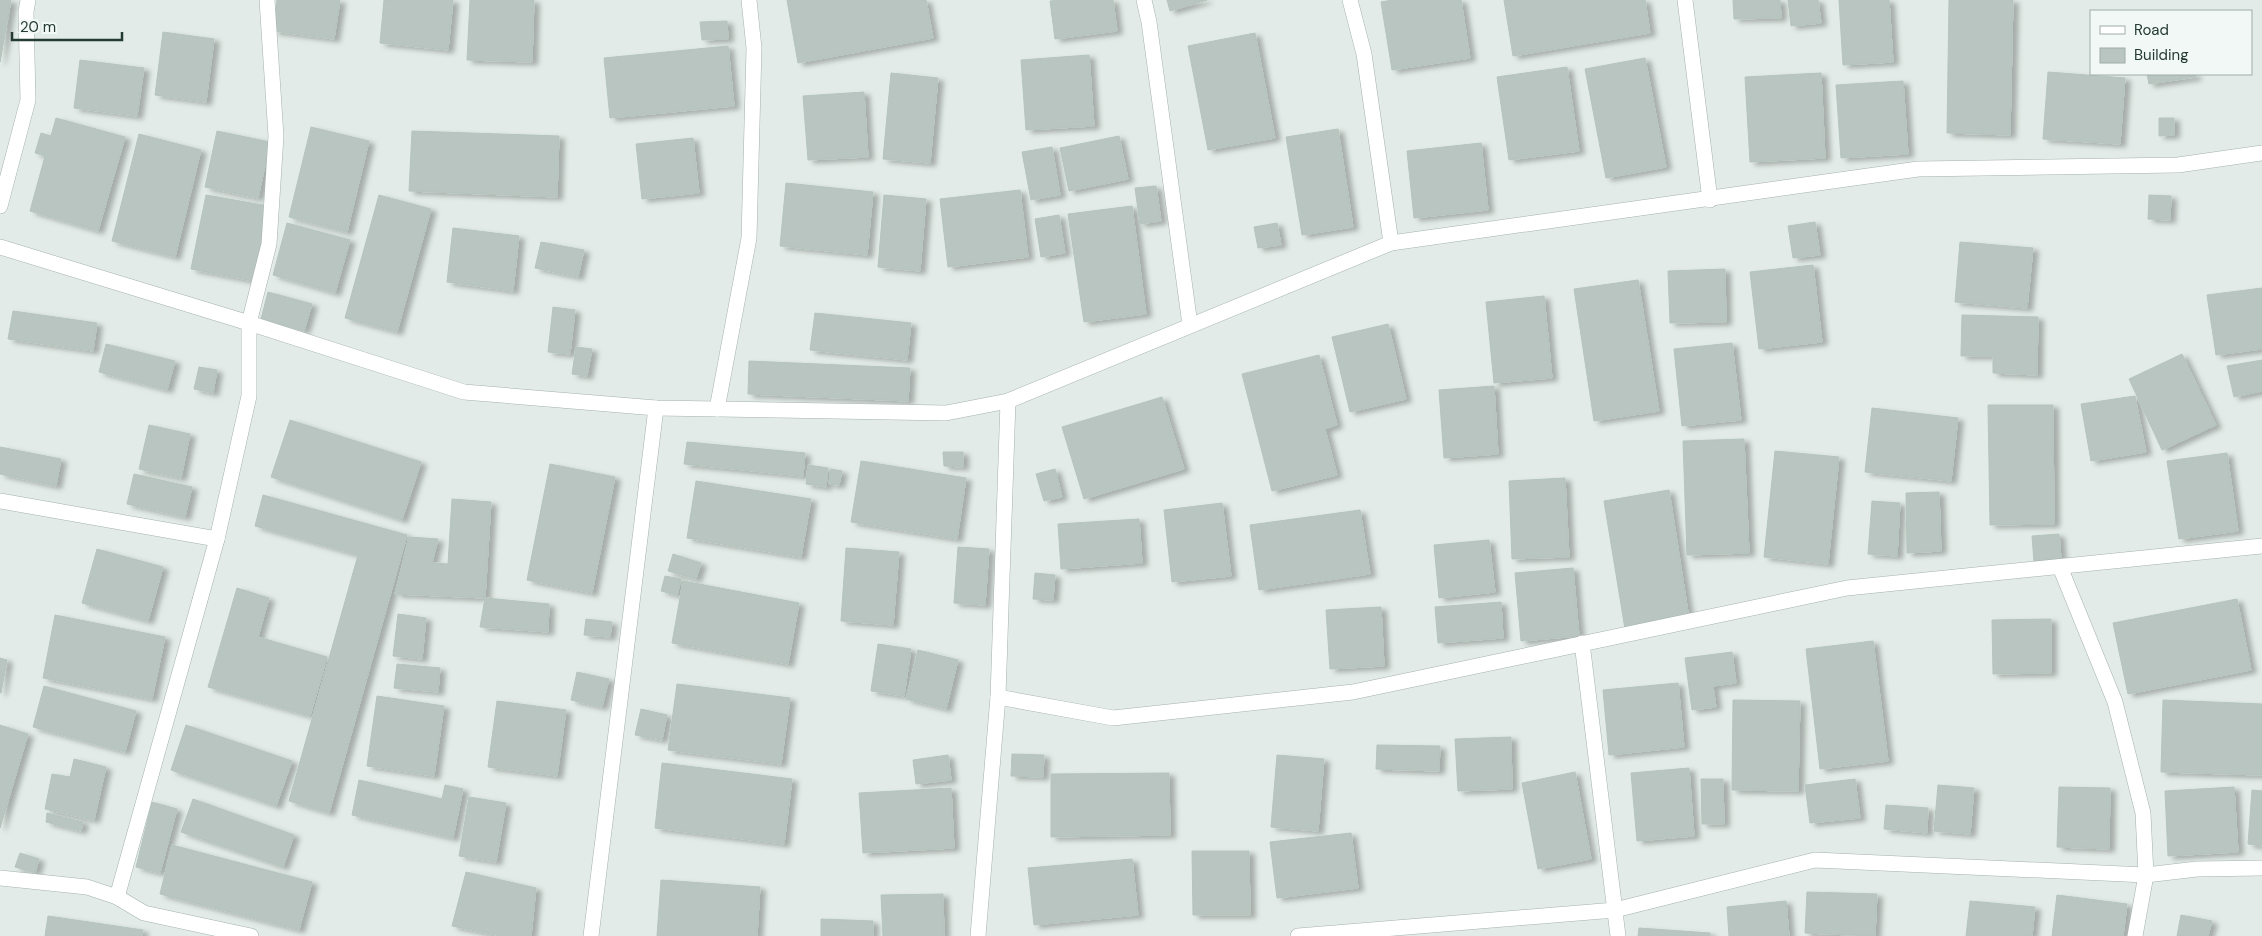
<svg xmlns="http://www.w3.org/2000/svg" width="2262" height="936" viewBox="0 0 2262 936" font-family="'DM Sans',sans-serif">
<defs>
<filter id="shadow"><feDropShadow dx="5.5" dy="3" stdDeviation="2.5" flood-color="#0004"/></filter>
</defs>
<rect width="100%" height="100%" fill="#e2ebe7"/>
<!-- building -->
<g fill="#b8c5c0" stroke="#b5c4be" filter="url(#shadow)">
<polygon points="0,0 11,0 0,62"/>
<polygon points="277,0 340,0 334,39 273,31"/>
<polygon points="384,0 453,0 448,50 380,43"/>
<polygon points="470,0 534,0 532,62 467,60"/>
<polygon points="787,0 926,0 933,38 798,63"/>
<polygon points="1060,0 1113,0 1117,31 1055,39 1050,1"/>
<polygon points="1167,0 1207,0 1170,11"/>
<polygon points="1392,0 1461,0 1470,58 1392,70 1381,2"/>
<polygon points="1504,0 1645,0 1650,33 1513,56"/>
<polygon points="1733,0 1780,0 1781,18 1734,19"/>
<polygon points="1788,0 1818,0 1821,23 1791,26"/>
<polygon points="1839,0 1889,0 1893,62 1843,65"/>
<polygon points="1949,0 2013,0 2010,135 1947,133"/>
<polygon points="727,21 728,39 702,40 700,22"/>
<polygon points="163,32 214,39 206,102 155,95"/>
<polygon points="1255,33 1275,138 1208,150 1188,46"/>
<polygon points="728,46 734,106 610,118 604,58"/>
<polygon points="1089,55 1094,126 1026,130 1021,60"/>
<polygon points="1645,58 1666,167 1606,178 1585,69"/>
<polygon points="80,60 144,68 137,116 74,108"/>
<polygon points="1567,67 1579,151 1509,160 1497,77"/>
<polygon points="2048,72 2125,78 2120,144 2043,139"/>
<polygon points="891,73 938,78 930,163 883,159"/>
<polygon points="1821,73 1825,158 1750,162 1745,77"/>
<polygon points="2147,74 2195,74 2196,77 2149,84"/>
<polygon points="1903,81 1908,154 1841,158 1836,85"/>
<polygon points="864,92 868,157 808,160 803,96"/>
<polygon points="56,118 125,137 98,231 30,211 45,156 35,153 41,133 51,136"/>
<polygon points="2159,118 2174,118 2174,135 2159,136"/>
<polygon points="311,127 369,141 347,232 289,217"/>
<polygon points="1338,129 1353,227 1302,235 1286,137"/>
<polygon points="217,131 270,142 258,198 205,187"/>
<polygon points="412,131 559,136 557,197 409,191"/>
<polygon points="139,134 201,150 175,257 112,241"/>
<polygon points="1119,136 1128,179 1069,191 1060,148"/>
<polygon points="693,138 699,193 642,199 636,144"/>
<polygon points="1481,143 1488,210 1414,218 1407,151"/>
<polygon points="1052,147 1060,195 1031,200 1022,152"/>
<polygon points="786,183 873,192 867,255 780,246"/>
<polygon points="1156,186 1161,221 1140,224 1135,188"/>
<polygon points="1020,190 1028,257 948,267 940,199"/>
<polygon points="206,195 268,206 254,281 191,269"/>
<polygon points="379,195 431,209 397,332 345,318"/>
<polygon points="884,195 926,199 920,271 878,267"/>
<polygon points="2149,195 2171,196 2170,220 2148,219"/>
<polygon points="1132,206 1146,314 1084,322 1068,214"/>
<polygon points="1059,215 1065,253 1041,257 1035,219"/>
<polygon points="1815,222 1820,255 1793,258 1788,226"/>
<polygon points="287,223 350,240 335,293 273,275"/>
<polygon points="1277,223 1281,245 1258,248 1254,227"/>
<polygon points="453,228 519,236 513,291 447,282"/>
<polygon points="541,242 584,250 578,277 535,268"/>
<polygon points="1960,242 2033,248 2027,308 1955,302"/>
<polygon points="1813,265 1822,342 1759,349 1750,272"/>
<polygon points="1725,269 1726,322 1670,323 1668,271"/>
<polygon points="1638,280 1659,411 1594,421 1574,289"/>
<polygon points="2262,288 2262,349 2216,355 2207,295"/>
<polygon points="268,292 312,304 304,331 261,319"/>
<polygon points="1544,296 1552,378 1494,383 1486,302"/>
<polygon points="553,307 575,310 570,354 548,352"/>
<polygon points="13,311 97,323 93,351 8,339"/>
<polygon points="815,313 911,323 907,360 810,350"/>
<polygon points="1962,315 2038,317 2037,375 1993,373 1993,356 1961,356"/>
<polygon points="1388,324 1406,399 1350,412 1332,337"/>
<polygon points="1732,343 1741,420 1682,426 1674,349"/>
<polygon points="106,344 175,361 167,390 99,372"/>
<polygon points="576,347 592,349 587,376 572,374"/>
<polygon points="2182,354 2216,425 2162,450 2129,379"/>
<polygon points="1319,355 1337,425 1325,429 1337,475 1272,491 1242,374"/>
<polygon points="2262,360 2262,391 2234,397 2227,366"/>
<polygon points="749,361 910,368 908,401 748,394"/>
<polygon points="199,367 217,370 213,393 194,389"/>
<polygon points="1494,386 1498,454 1444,458 1439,390"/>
<polygon points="2135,396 2146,452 2091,461 2081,404"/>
<polygon points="1162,397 1184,469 1084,499 1062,427"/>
<polygon points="1988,405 2053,405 2054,524 1990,525"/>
<polygon points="1872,408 1958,418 1951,481 1865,472"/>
<polygon points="290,420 421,462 402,520 271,477"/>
<polygon points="149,425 190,434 181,478 139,469"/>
<polygon points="1744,439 1749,553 1687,555 1683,441"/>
<polygon points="687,442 805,453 803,476 684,464"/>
<polygon points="0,447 61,459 56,486 0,474"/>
<polygon points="1775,451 1839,457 1828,564 1764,557"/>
<polygon points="943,452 963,452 963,467 944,466"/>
<polygon points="2227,453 2238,531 2179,539 2167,461"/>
<polygon points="861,461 966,478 957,539 851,522"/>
<polygon points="550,464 615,477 592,593 527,580"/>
<polygon points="808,465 828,468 826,487 806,484"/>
<polygon points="831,469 842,471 839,485 829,484"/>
<polygon points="1055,469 1062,497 1044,501 1036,474"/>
<polygon points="134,474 192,487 185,517 127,504"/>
<polygon points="1565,478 1569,557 1512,559 1509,481"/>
<polygon points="696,481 811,499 801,557 687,538"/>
<polygon points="1669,490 1689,619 1625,629 1604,501"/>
<polygon points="1939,492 1941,551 1907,553 1906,493"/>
<polygon points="263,495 407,535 329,813 289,801 358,555 255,526"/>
<polygon points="452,499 491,502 485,598 395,594 409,537 438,539 432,563 448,564"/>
<polygon points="1872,501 1900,503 1897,556 1868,554"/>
<polygon points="1222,503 1231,576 1172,582 1164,510"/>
<polygon points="1360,510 1370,574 1259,590 1250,525"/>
<polygon points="1139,519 1142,563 1061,569 1058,524"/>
<polygon points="2059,534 2061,559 2034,562 2032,536"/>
<polygon points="1489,540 1495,592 1439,598 1434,545"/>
<polygon points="958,547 989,549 985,605 954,603"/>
<polygon points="846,548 899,552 893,625 841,621"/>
<polygon points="97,549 163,567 148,621 82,603"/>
<polygon points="673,554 701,563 696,579 668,571"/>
<polygon points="1573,568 1579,636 1521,641 1515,573"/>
<polygon points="1035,573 1055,575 1053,600 1033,599"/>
<polygon points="665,576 681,579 677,595 661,591"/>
<polygon points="683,581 799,603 788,664 672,643"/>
<polygon points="237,588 269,598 258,637 327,657 310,716 208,687"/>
<polygon points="485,598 549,604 548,632 480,627"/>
<polygon points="2237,599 2251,670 2128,694 2113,623"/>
<polygon points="1501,602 1503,638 1438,643 1435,607"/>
<polygon points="1381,607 1384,666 1330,669 1326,610"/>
<polygon points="398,614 426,618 422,659 393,656"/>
<polygon points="55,615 165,637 152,699 43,678"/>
<polygon points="586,619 612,622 610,637 584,635"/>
<polygon points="2051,619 2051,673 1993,674 1992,620"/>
<polygon points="1873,641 1888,761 1820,769 1806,649"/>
<polygon points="878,644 911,649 904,696 871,691"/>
<polygon points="918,650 958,660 946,709 906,699"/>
<polygon points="1732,652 1736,683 1713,686 1716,707 1692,710 1685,658"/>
<polygon points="0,658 7,660 1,693 0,693"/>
<polygon points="397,664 440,668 438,692 394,688"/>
<polygon points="577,672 609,679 602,707 571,700"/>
<polygon points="1678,683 1684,747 1609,755 1603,690"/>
<polygon points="677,684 790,698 781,764 668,750"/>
<polygon points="44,686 136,711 125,752 33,727"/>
<polygon points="377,696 444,706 434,776 367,766"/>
<polygon points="1733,700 1800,701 1798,791 1732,790"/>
<polygon points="2163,700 2262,704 2262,775 2161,772"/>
<polygon points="497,701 566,710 557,776 488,767"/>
<polygon points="641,709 667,715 662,740 635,735"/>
<polygon points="0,725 28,734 0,828"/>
<polygon points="186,725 292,761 276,806 171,770"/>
<polygon points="1511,737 1512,789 1458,791 1455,739"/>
<polygon points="1377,745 1440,746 1439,771 1376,769"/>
<polygon points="1012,754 1044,755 1043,777 1011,776"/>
<polygon points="948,755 951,780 916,784 913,760"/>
<polygon points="1277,755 1324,759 1318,831 1271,827"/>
<polygon points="74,759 106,767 94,820 45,809 52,774 70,777"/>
<polygon points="662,763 792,779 784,844 655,828"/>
<polygon points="1689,768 1694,836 1637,841 1631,773"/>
<polygon points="1575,772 1591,859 1538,869 1522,783"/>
<polygon points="1169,773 1170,835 1051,837 1051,774"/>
<polygon points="1701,779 1723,779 1724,824 1702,824"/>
<polygon points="1855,779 1860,818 1810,823 1805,785"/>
<polygon points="359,780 442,799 445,785 463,789 453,838 352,815"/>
<polygon points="1938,785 1974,788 1970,834 1934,831"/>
<polygon points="2059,787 2110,788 2109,849 2057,847"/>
<polygon points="2234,787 2238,852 2168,856 2165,791"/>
<polygon points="951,788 954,848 863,853 859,793"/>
<polygon points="2252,790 2262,791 2262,846 2248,844"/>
<polygon points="469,797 506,803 496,862 459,856"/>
<polygon points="193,799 294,835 283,867 181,832"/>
<polygon points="152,802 177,809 160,873 136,867"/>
<polygon points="1886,805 1928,808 1927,833 1884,829"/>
<polygon points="47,813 83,822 81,831 46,822"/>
<polygon points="1351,833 1358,888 1277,898 1270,842"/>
<polygon points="172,845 312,882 299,930 160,894"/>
<polygon points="1192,851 1249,851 1250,915 1193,915"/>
<polygon points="20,853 39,859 35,873 15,867"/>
<polygon points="1132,859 1138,915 1034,925 1028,868"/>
<polygon points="466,872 536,888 531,936 501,936 452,926"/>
<polygon points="661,880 760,887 757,936 657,936"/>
<polygon points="1807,892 1877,894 1875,936 1805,933"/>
<polygon points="943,894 944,936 883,936 881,895"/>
<polygon points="2057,895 2127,904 2123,936 2052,936"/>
<polygon points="1786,901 1789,936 1729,936 1727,907"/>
<polygon points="1970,901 2035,907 2032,936 1966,936"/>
<polygon points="2181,915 2212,921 2208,936 2177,936"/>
<polygon points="48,916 143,930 142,936 45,936"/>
<polygon points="821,919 873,921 873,936 821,936"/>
<polygon points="1639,928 1710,933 1710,936 1638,936"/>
</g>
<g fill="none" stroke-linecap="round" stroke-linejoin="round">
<!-- street casing -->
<g stroke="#a5b2ae" stroke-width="16">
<g id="street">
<polyline points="1144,0 1149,22 1190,325"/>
<polyline points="1350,0 1364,54 1391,243"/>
<polyline points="1685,0 1710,200"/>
<polyline points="0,206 28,100 26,12 28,0"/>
<polyline points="0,247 249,323 464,392 656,408 946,413 1008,401 1391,243 1918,169 2178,165 2262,153"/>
<polyline points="717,409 749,238 754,48 749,0"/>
<polyline points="0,501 217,539"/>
<polyline points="2060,567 2115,702 2143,813 2146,875 2135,936"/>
<polyline points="1582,643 1618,936"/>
<polyline points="998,697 1113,718 1353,692 1847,588 2262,546"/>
<polyline points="0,878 87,887 117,897 144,913 251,936"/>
<polyline points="117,897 217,539 249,396 249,323 269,244 276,136 267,0"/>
<polyline points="591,936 656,408"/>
<polyline points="978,936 998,697 1008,401"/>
<polyline points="1298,936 1615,910 1815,860 2146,875 2197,869 2262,868"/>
</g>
</g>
<!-- street -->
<use href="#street" stroke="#fff" stroke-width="15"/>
</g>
<!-- legend -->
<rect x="2090" y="10" width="162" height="65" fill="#f2f8f5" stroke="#a0aca8"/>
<rect x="2100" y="26" width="25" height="8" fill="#ffffff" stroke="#a0aca8"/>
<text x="2134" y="35" font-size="15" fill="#243a35">Road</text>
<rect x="2100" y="48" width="25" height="15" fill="#b8c5c0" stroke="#a0aca8"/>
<text x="2134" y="60" font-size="15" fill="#243a35">Building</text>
<!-- scale -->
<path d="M12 32v8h110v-8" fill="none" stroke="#243a35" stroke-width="2.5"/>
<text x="20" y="32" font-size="15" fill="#243a35" stroke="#f2f8f5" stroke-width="4" paint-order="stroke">20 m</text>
</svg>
